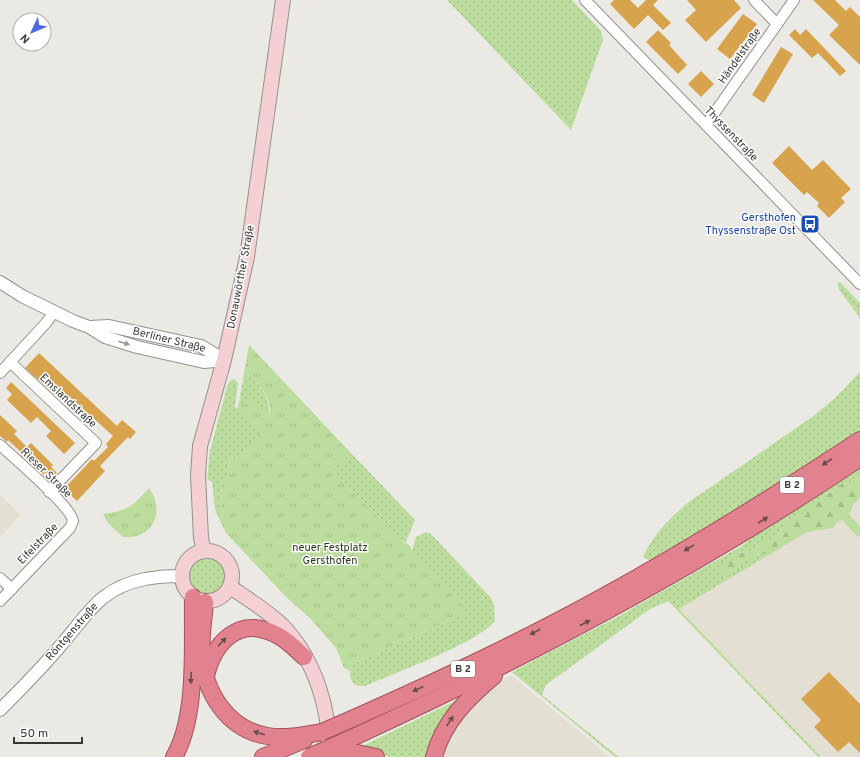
<svg xmlns="http://www.w3.org/2000/svg" width="860" height="757" viewBox="0 0 860 757" font-family="Overpass,sans-serif">
<defs>
<pattern id="grass-dots" width="8" height="8" patternUnits="userSpaceOnUse"><rect width="8" height="8" fill="#bddd9f"/><path d="M2 2h.1M6 6h.1" fill="none" stroke="#a3be8a" stroke-width="1.8" stroke-linecap="round"/></pattern>
<pattern id="forest-firs" width="22" height="20" patternUnits="userSpaceOnUse"><rect width="22" height="20" fill="#bddd9f"/><path d="M5 1l3.5 6h-7zM16 11l3.5 6h-7z" fill="#a3be8a"/></pattern>
<pattern id="park-tufts" width="24" height="20" patternUnits="userSpaceOnUse"><rect width="24" height="20" fill="#bddd9f"/><path d="M3 7l-1-3M5 7V3M7 7l1-3M15 17l-1-3M17 17v-4M19 17l1-3" fill="none" stroke="#a3be8a"/></pattern>
</defs>
<rect width="100%" height="100%" fill="#ebe9e4"/>
<!-- built -->
<g fill="#e3dfd3">
<polygon points="0,495 21,515 0,537"/>
<polygon points="860,495 860,757 821,757 678,609 807,532"/>
<polygon points="511,675 610,757 440,757 454,727 479,696"/>
</g>
<!-- grass -->
<g fill="url(#grass-dots)">
<polygon points="447,0 572,0 601,31 603,40 571,130"/>
<polygon points="840,282 860,303 860,318 840,291 837,283"/>
<path d="M860 372V433L652 562 643 557C653 535 668 520 686 504L812 417 834 399Z"/>
<path d="M244 373C265 386 278 410 262 433 256 443 243 451 235 459L230 458 226 479 222 485 221 523 215 509 212 482 207 479 210 451 227 386 231 380 234 379 238 383 235 407 238 408Z"/>
<polygon points="351,453 415,520 406,542 401,540 333,470"/>
<path d="M860 467V473L850 483 842 484 835 488 832 492 824 494 805 513 787 520 776 540C767 540 761 543 756 550L739 553 734 571C744 561 757 551 772 553L679 609 821 757H818L668 601 650 609 546 685 542 695 619 757H615L512 672 621 615 717 560 743 545 771 523Z"/>
<path d="M426 532 431 534 491 598 494 605 495 620C485 640 390 675 365 686 352 687 348 679 351 667L357 662 462 615 464 607 412 551 416 537Z"/>
<circle cx="207" cy="576" r="21"/>
<polygon points="459,699 429,757 389,757 372,750 358,748"/>
</g>
<!-- forest -->
<path fill="url(#forest-firs)" d="M860 473V498L853 505 849 515 860 526V538C852 533 849 526 842 520L837 522 833 528 807 532 772 553 758 554 749 559 729 575H724L720 570 723 564 730 563C735 552 745 552 756 550L765 538 776 540 787 520 805 513 806 509 824 494 832 492 835 488 842 484 850 483Z"/>
<!-- park -->
<g fill="url(#park-tufts)">
<path d="M249 345 351 453 333 470 401 540C405 543 411 544 412 551L465 607V610L462 615 357 662 351 667 350 671 344 668 336 648 310 618 287 598 226 533 221 523 222 485 226 479 230 458 235 459 262 433 238 408 251 396 270 414C271 396 258 382 244 373Z"/>
<path d="M149 488C166 511 153 540 123 537L108 523 103 514C127 511 133 506 149 488Z"/>
</g>
<!-- building -->
<g fill="#d7a44d">
<polygon points="614,0 630,0 638,8 646,0 658,0 653,5 671,23 663,30 648,15 634,29 610,4"/>
<polygon points="687,0 734,0 741,8 706,42 685,20 696,10"/>
<polygon points="813,0 835,0 846,11 850,7 860,17 860,65 829,35 839,25"/>
<polygon points="743,14 757,24 730,59 717,49"/>
<polygon points="795,29 800,35 806,29 846,71 840,76 818,53 812,58 789,35"/>
<polygon points="658,30 671,43 669,45 687,65 678,74 646,42"/>
<polygon points="781,47 793,54 764,103 752,95"/>
<polygon points="701,71 714,84 701,97 688,84"/>
<polygon points="789,146 812,170 823,160 851,189 841,198 845,202 829,218 817,206 819,203 807,192 804,195 772,163"/>
<polygon points="39,353 117,426 122,420 136,432 130,439 128,437 100,466 105,471 77,501 64,489 92,459 94,461 108,447 106,444 113,436 69,396 65,400 57,393 55,395 25,368"/>
<polygon points="11,382 75,443 64,454 46,436 51,431 37,417 31,423 7,400 12,394 6,388"/>
<polygon points="0,415 17,431 14,434 27,447 31,443 53,465 51,467 57,473 51,479 45,472 43,475 20,454 22,453 8,440 7,442 0,436"/>
<polygon points="829,672 860,704 860,753 849,742 838,752 814,727 821,720 801,699"/>
</g>
<g fill="none" stroke-linecap="round" stroke-linejoin="round">
<!-- minor casing -->
<g stroke="#93928d" stroke-width="12">
<g id="minor">
<polyline points="585,0 860,284"/>
<polyline points="754,0 777,24"/>
<polyline points="706,125 794,0"/>
<polyline points="10,362 96,443 49,492"/>
<polyline points="0,373 46,323 54,312"/>
<path d="M0 445C14 458 71 506 73 521L70 528 0 601"/>
<polyline points="0,578 12,589"/>
</g>
</g>
<!-- tertiary casing -->
<g stroke="#93928d" stroke-width="14">
<g id="tertiary">
<polyline points="0,282 22,296 73,321 89,327 105,337 137,347 204,362 224,360"/>
<polyline points="90,327 109,326 201,346 224,360"/>
<path d="M0 710C21 689 42 668 61 645 89 613 100 588 145 579 158 577 169 575 182 577"/>
</g>
</g>
<!-- secondary casing -->
<g stroke="#93928d" stroke-width="16">
<g id="secondary">
<circle cx="207" cy="576" r="25"/>
<polyline points="204,551 201,538 198,475 200,446 224,360 247,257 283,0"/>
<path d="M230 587C248 599 266 610 282 625 315 659 331 711 329 757"/>
</g>
</g>
<!-- trunk casing -->
<g stroke="#a1535c" stroke-width="18">
<g id="trunk">
<path d="M205 602C204 619 200 637 202 654 204 692 227 729 267 736 285 739 305 735 322 732"/>
<path d="M206 676C214 642 239 616 275 634 286 639 295 648 304 657"/>
<path d="M354 718C438 681 521 642 601 598 690 549 775 496 860 440"/>
<path d="M356 736C530 656 701 565 860 458"/>
<polyline points="357,753 376,757"/>
<path d="M174 757C198 716 192 645 193 597"/>
<polyline points="263,757 304,740"/>
<path d="M434 757C443 722 467 699 494 676"/>
</g>
</g>
<!-- minor -->
<use href="#minor" stroke="#fff" stroke-width="10"/>
<!-- tertiary -->
<use href="#tertiary" stroke="#fff" stroke-width="12"/>
<!-- secondary -->
<use href="#secondary" stroke="#f4d0d5" stroke-width="14"/>
<!-- trunk -->
<use href="#trunk" stroke="#e2828e" stroke-width="16"/>
<!-- trunk-bridge casing -->
<g stroke="#a1535c" stroke-width="18" stroke-linecap="butt">
<g id="trunk-bridge">
<polyline points="322,732 354,718"/>
<polyline points="309,757 356,736"/>
<polyline points="323,757 357,753"/>
</g>
</g>
<!-- trunk-bridge -->
<use href="#trunk-bridge" stroke="#e2828e" stroke-width="16"/>
</g>
<!-- one-way arrows -->
<defs><path id="oneway-solid" d="M-6-.8H1V-3.2L6.5 0L1 3.2V.8H-6Z"/></defs>
<use fill="#9a9a9a" href="#oneway-solid" transform="translate(124 343) rotate(18)"/>
<g fill="#6a4d4f">
<use href="#oneway-solid" transform="translate(827 462) rotate(147)"/>
<use href="#oneway-solid" transform="translate(763 520) rotate(-31)"/>
<use href="#oneway-solid" transform="translate(689 548) rotate(149)"/>
<use href="#oneway-solid" transform="translate(585 623) rotate(-28)"/>
<use href="#oneway-solid" transform="translate(535 632) rotate(152)"/>
<use href="#oneway-solid" transform="translate(222 642) rotate(-46)"/>
<use href="#oneway-solid" transform="translate(191 678) rotate(91)"/>
<use href="#oneway-solid" transform="translate(418 689) rotate(155)"/>
<use href="#oneway-solid" transform="translate(450 721) rotate(-56)"/>
<use href="#oneway-solid" transform="translate(259 733) rotate(-163)"/>
</g>
<!-- icons -->
<defs>
<g id="bus-square" transform="scale(1)"><rect x="-9" y="-9" width="18" height="18" rx="4" fill="#1a4fb4" stroke="#fff"/><path d="M-5-6H5V4H4V6H2V4H-2V6H-4V4H-5ZM-3.5-4V0h7V-4ZM-3.5 1.2v1.5H-2V1.2ZM2 1.2v1.5H3.5V1.2Z" fill="#fff"/></g>
</defs>
<g fill-rule="evenodd">
<use href="#bus-square" x="810" y="224"/>
</g>
<g text-anchor="middle" dominant-baseline="central" stroke-width="3" stroke-linejoin="round" paint-order="stroke">
<!-- shield labels -->
<g fill="#fff" stroke="#727271" stroke-width="1">
<rect x="780" y="477" width="24" height="16" rx="3"/>
<rect x="451" y="661" width="24" height="16" rx="3"/>
</g>
<g font-size="10" font-weight="bold" fill="#363634">
<text x="792" y="485">B 2</text>
<text x="463" y="669">B 2</text>
</g>
<!-- street labels -->
<g font-size="11" fill="#363634" stroke="#fff">
<text transform="translate(740 56) rotate(-55)">Händelstraße</text>
<text transform="translate(731 134) rotate(46)">Thyssenstraße</text>
<text transform="translate(241 277) rotate(-79)">Donauwörther Straße</text>
<text transform="translate(169 340) rotate(14)">Berliner Straße</text>
<text transform="translate(68 401) rotate(43)">Emslandstraße</text>
<text transform="translate(46 473) rotate(44)">Rieser Straße</text>
<text transform="translate(38 544) rotate(-46)">Eifelstraße</text>
<text transform="translate(72 632) rotate(-49)">Röntgenstraße</text>
</g>
<!-- transit labels -->
<g font-size="11" fill="#164399" stroke="#fff" text-anchor="end">
<text x="796" y="218">Gersthofen<tspan x="796" dy="13">Thyssenstraße Ost</tspan></text>
</g>
<!-- park labels -->
<g font-size="11" fill="#253613" stroke="#fff">
<text x="330" y="548">neuer Festplatz<tspan x="330" dy="13">Gersthofen</tspan></text>
</g>
</g>
<!-- north arrow -->
<g transform="translate(32 32) rotate(226)"><circle r="19" fill="#ffffff" stroke="#afafae"/>
<path d="M0-3L7 15L0 10L-7 15Z" fill="#4a6ce0"/>
<text y="-6" font-size="11" font-weight="bold" text-anchor="middle" fill="#363634">N</text>
</g>
<!-- scale -->
<path d="M14 737v6h68v-6" fill="none" stroke="#363634" stroke-width="2"/>
<text x="20" y="737" font-size="12" fill="#363634" stroke="#ffffff" stroke-width="3" paint-order="stroke">50 m</text>
</svg>
